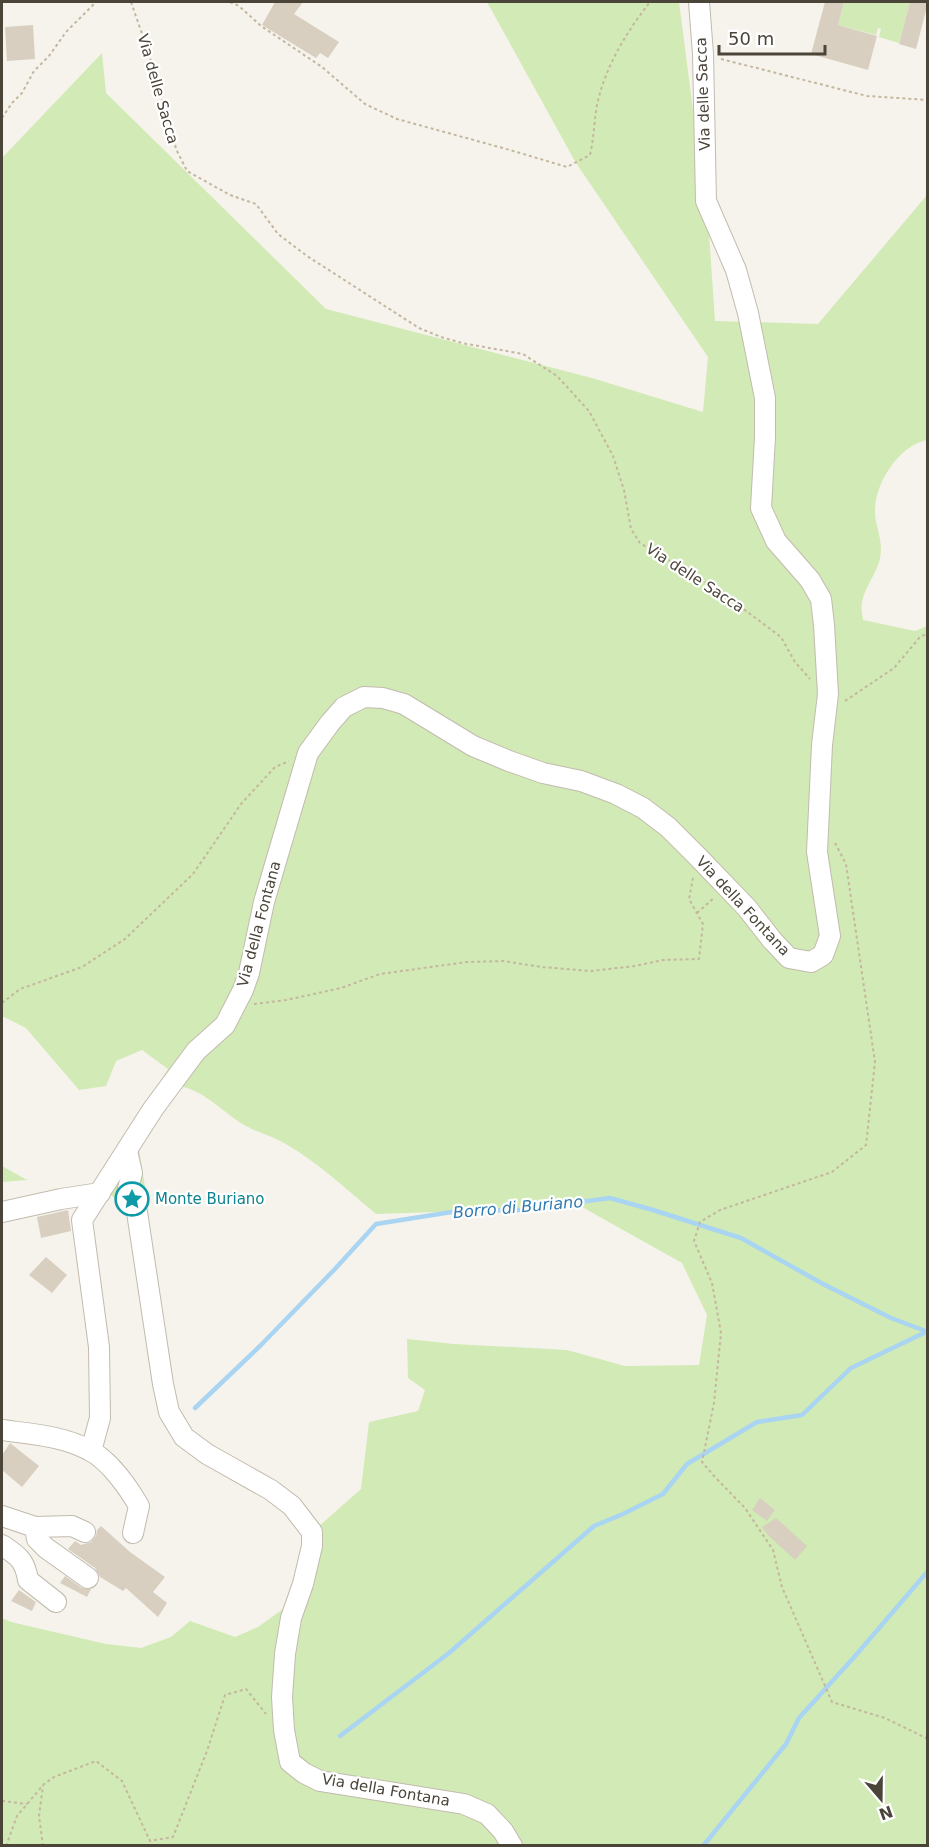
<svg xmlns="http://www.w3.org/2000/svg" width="929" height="1847" viewBox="0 0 929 1847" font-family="'DejaVu Sans',sans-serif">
<rect width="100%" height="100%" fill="#f6f3ec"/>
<!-- green -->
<g fill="#d2eab5" fill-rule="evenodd">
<path d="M487 2H679L709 233 715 321 818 324 927 195V440C900 445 876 481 875 509 874 526 884 538 880 559 876 574 865 587 862 602 861 607 862 614 863 620L915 631 927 626V1845H2V1618L11 1622 106 1644 141 1648 171 1637 190 1621 235 1637 258 1627 294 1601 307 1545 303 1528 291 1511 182 1437 129 1211 111 1195 95 1211 96 1185 168 1069 142 1050 116 1061 106 1086 79 1090 26 1028 2 1016V158L102 53 106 93 326 309 592 378 703 412 708 357 576 163ZM179 1086C206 1091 223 1113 246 1126 258 1133 272 1136 284 1143 318 1162 347 1190 376 1214L582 1207 682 1263 707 1315 699 1365 625 1366 567 1350 454 1344 407 1339 408 1378 425 1390 418 1411 369 1422 361 1489 318 1527 179 1423 138 1199 145 1187 138 1143Z"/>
<polygon points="844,2 910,3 899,43 879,37 881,29 878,28 876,35 838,25"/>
<polygon points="2,1166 27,1180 2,1182"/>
</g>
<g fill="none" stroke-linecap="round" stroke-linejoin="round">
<!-- stream -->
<g stroke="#a9d4f2" stroke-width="4.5">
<polyline points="195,1408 260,1346 334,1270 376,1224 458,1211 520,1210 610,1198 653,1210 741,1238 823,1284 891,1318 928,1332"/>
<polyline points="340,1736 449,1653 594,1526 623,1514 663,1494 687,1464 757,1422 802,1415 851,1368 926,1332"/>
<polyline points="703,1846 786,1744 799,1718 856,1655 928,1571"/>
</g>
</g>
<!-- building -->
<g fill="#d8cfc1">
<polygon points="275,2 303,2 294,14 339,42 328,58 320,53 316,58 262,25"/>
<polygon points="825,2 844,2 838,25 877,36 868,70 811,54"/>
<polygon points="910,2 927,2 927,7 916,49 899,44"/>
<polygon points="33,25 35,59 7,61 5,27"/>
<polygon points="68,1210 71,1231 41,1238 37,1217"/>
<polygon points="46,1257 67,1275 52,1293 29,1275"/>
<polygon points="10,1443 39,1466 22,1487 2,1470 2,1455"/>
<polygon points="760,1498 775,1510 767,1521 752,1510"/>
<polygon points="776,1518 807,1546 795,1560 769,1536 762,1527"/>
<polygon points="101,1526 130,1552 165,1577 153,1592 167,1603 158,1617 126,1588 123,1591 100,1577 95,1568 68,1549 75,1541 81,1545 91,1542 96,1536 97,1530"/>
<polygon points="65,1576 82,1588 91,1589 87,1597 60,1583"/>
<polygon points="19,1590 36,1602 32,1611 11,1601"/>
</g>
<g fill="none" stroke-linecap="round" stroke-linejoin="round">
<!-- minor casing -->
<g stroke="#c2bbae" stroke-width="22">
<g id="minor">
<polyline points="127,1151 132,1173 127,1193 137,1212 163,1384 169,1412 184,1437 207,1454 271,1490 292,1506 312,1532 312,1546 303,1584 291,1618 285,1654 282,1697 284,1730 290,1762 304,1773 320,1781 464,1804 487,1814 503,1831 512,1846"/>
<polyline points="2,1212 61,1199 100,1193"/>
<path d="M2 1430C31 1434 63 1436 89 1450 109 1460 128 1487 139 1506L133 1533"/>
<polyline points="91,1451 100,1418 99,1347 82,1220 153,1109 196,1051 225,1025 243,990 249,973 264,902 308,753 330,723 344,707 364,697 383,698 404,704 473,746 509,761 543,773 581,781 616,794 643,808 668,827 699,858 747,908 772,940 789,958 811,962 823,955 830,936 817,852 822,745 828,694 824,625 821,599 810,580 776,541 761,508 765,437 765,398 748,313 736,270 706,201 703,54 699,2"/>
<polyline points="2,1516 35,1527 72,1526 85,1532"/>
<polyline points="35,1527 37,1539 46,1548 88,1578"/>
<path d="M2 1545C18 1556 25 1560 28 1580L56 1602"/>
</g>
</g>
<!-- path -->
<g stroke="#c4b79f" stroke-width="2" stroke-dasharray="3 3" stroke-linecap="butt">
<polyline points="131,2 149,54 157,86 170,120 176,149 187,171 230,195 256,204 278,234 307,256 419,328 441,337 462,343 523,354 557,376 589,411 613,456 624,490 631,529 640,543 718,590 781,637 795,662 810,679"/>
<path d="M230 2 239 6 261 26 322 67 365 104 397 119 510 150 567 167 590 155C594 138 594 121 597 105 605 67 627 31 650 2"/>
<polyline points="721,59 867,96 928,100"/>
<polyline points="2,118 12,103 22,93 34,71 49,56 66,32 96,2"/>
<polyline points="845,701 894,668 920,637 928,633"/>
<polyline points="835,843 846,864 875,1062 866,1145 832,1172 720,1210 700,1222 694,1241 712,1283 721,1333 714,1403 702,1462 714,1476 745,1508 773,1550 782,1587 832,1702 885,1718 928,1739"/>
<polyline points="697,913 715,897"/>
<polyline points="2,1003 20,989 82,967 125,939 193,874 241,804 275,767 289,761"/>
<polyline points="254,1004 286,1000 341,988 380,974 467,962 504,961 541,967 591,971 635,966 663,960 699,959 703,924 689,899 693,878"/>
<polyline points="2,1801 27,1804"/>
<polyline points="6,1846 17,1816 44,1784 54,1777 96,1761 122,1781 150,1841 173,1837 207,1751 225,1695 246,1689 266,1714"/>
<polyline points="43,1846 39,1816 43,1786"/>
</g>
<!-- minor -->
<use href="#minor" stroke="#fff" stroke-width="20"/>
</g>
<!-- icons -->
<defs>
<g id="sight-ring" transform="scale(1.725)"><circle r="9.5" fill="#fff" stroke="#0f9aa8" stroke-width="1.5"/><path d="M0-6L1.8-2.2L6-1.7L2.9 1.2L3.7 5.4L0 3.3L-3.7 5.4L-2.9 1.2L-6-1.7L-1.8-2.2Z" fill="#0f9aa8"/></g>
</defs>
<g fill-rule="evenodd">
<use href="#sight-ring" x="132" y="1199"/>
</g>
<g text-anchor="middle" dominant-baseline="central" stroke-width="4.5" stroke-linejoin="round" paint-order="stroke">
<!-- street labels -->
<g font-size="15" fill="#4b4439" stroke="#fff">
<text transform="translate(158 89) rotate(74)">Via delle Sacca</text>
<text transform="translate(703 94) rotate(-92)">Via delle Sacca</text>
<text transform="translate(695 578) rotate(33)">Via delle Sacca</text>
<text transform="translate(743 906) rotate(47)">Via della Fontana</text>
<text transform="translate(259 924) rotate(-75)">Via della Fontana</text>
<text transform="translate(386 1790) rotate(10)">Via della Fontana</text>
</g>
<!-- culture labels -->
<g font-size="15" fill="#0d838f" stroke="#fff" text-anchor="start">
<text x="155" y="1199">Monte Buriano</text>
</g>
<!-- water labels -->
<g font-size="16" font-style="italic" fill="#2e7ab2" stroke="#fff">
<text transform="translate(518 1207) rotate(-5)">Borro di Buriano</text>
</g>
</g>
<!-- border -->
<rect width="929" height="1847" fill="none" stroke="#4b4439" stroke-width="6"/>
<!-- north arrow -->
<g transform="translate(881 1799) rotate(160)" stroke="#ffffff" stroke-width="4.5" paint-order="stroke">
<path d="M0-4.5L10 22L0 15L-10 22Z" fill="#4b4439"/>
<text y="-9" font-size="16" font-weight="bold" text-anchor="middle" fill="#4b4439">N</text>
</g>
<!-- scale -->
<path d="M719 45v9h106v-9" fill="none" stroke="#4b4439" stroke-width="3"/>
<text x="728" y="45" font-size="18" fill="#4b4439" stroke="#ffffff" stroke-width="4.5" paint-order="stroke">50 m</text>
</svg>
